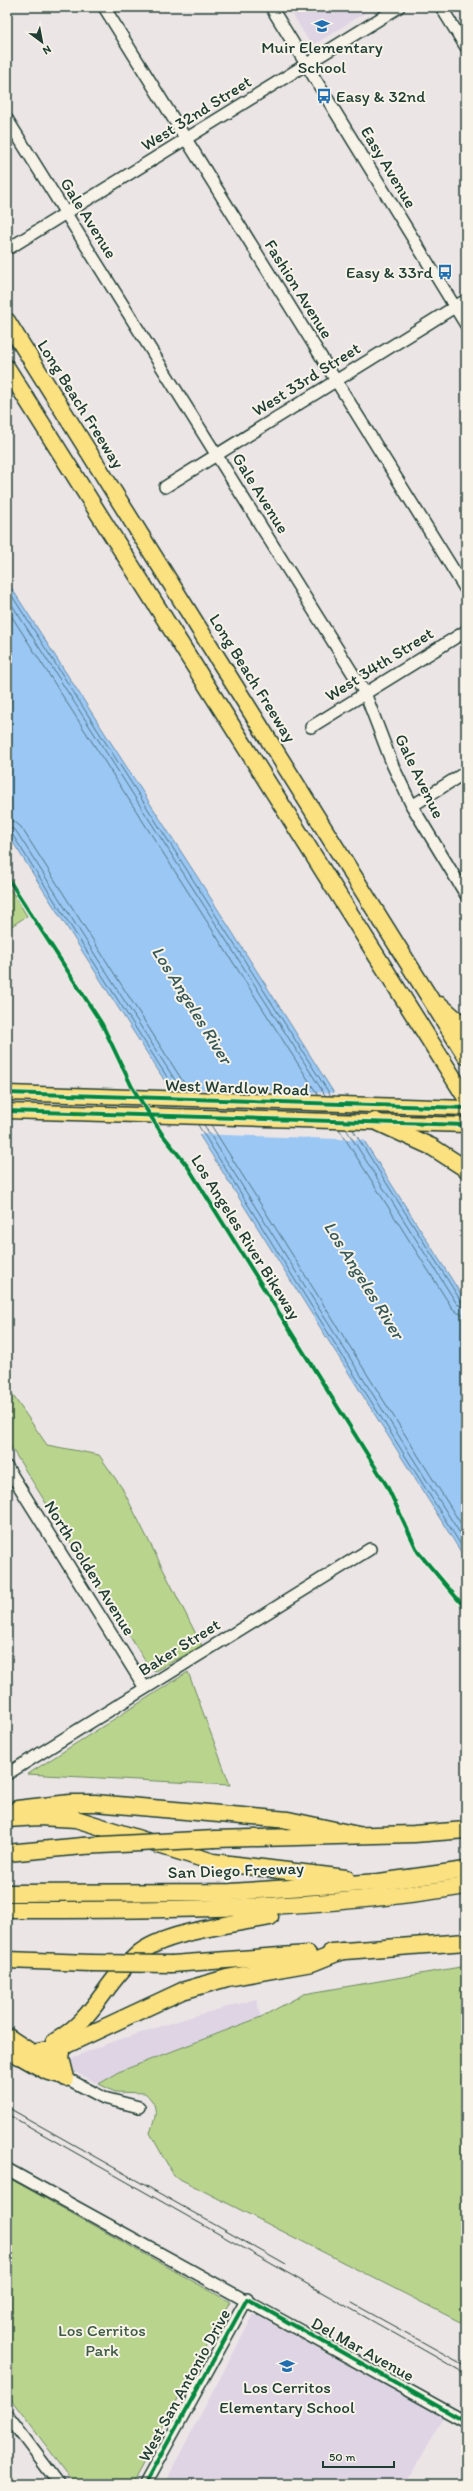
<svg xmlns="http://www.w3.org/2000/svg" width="473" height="2491" viewBox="0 0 473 2491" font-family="Itim,sans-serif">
<rect width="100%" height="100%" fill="#ece5e6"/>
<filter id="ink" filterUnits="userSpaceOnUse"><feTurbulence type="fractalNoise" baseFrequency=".025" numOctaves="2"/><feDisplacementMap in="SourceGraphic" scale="8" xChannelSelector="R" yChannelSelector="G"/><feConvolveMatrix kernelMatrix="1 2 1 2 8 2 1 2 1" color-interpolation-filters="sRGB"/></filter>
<g filter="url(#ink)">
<!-- built -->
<g fill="#ded4e4">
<polygon points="288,7 374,7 312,46"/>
<polygon points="256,1999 261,2017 121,2071 99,2084 75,2072 67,2060 106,2044 187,2018"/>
<polygon points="254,2314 443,2417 406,2484 164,2484"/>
</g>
<!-- green -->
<g fill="#b9d58d" stroke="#6c8960">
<polygon points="7,884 27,916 7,929"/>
<polygon points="7,1387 47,1445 99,1455 122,1488 202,1646 155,1671 149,1667 7,1441"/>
<polygon points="188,1672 230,1785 27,1774 28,1774"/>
<path d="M466 1966V2325L174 2176 150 2133C156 2115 160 2107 145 2093L115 2092 99 2084 121 2071 261 2017 304 1994Z"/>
<polygon points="7,2177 230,2302 132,2484 75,2484 7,2394"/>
</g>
<!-- water -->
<polygon fill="#9ac7f4" stroke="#6990a7" points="7,581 198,878 466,1302 466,1560 219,1166 7,833"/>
<!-- pier -->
<polygon fill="#ece5e6" points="167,1088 337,1093 366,1140 196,1134"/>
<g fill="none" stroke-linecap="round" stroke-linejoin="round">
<!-- shore -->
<g stroke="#507481" stroke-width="1">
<polyline points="7,588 331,1096"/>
<polyline points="7,597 325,1095"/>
<polyline points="7,609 318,1095"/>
<polyline points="7,820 15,822 21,827 189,1091"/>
<polyline points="7,826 16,831 182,1091"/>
<polyline points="7,831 12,834 176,1091"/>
<polyline points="198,1125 466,1553"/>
<polyline points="204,1125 466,1543"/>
<polyline points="211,1125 466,1532"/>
<polyline points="339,1129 452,1308 458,1313 466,1315"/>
<polyline points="346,1129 457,1304 466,1309"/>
<polyline points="353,1130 461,1301 466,1303"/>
</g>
<!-- minor casing -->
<g stroke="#1f3d34" stroke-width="14">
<g id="minor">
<polyline points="104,7 466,590"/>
<polyline points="271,7 466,325"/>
<polyline points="441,7 466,47"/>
<polyline points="7,119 365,693 393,766 412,806 466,895"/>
<polyline points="11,247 399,7"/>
<polyline points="165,487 466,300"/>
<polyline points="311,727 466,631"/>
<polyline points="412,806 466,772"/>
<polyline points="7,1467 145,1688"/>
<polyline points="7,1774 370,1549"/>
<polyline points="66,2078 104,2098 139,2107"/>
<polyline points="7,2169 466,2422"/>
<polyline points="7,2415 59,2484"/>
<polyline points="145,2484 247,2299"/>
</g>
</g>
<!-- major casing -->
<g stroke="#1f3d34" stroke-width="17">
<g id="major">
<polyline points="7,1093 466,1108"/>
<polyline points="7,1111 466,1125"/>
<polyline points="7,2035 51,2064 66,2078"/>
<polyline points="7,2050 46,2072 60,2076"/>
</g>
</g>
<!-- highway casing -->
<g stroke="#1f3d34" stroke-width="19">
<g id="highway">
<polyline points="7,321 466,1056"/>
<polyline points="7,368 466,1098"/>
<polyline points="440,1005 466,1028"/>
<polyline points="375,1121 432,1147 466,1169"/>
<polyline points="17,1809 70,1803 95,1803 288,1820 358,1835"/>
<polyline points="7,1819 39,1817 76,1819 213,1862 346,1878"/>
<polyline points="215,1839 414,1834 466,1830"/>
<polyline points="7,1853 83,1846"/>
<polyline points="7,1893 231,1892 379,1882 466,1870"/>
<path d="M7 1910C160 1910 314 1911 466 1886"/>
<polyline points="331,1952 466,1942"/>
<polyline points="7,1960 90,1963"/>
<polyline points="172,1964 308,1954"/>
<polyline points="64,2037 61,2058 66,2078"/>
<path d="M54 2042C96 2018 103 1984 137 1955 162 1932 235 1924 270 1917"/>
<polyline points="18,2056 62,2047 182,1991 227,1978 312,1963 342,1951"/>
</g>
</g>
<!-- minor -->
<use href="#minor" stroke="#f7f3e8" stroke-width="11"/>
<!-- major -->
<use href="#major" stroke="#fbe180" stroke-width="14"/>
<!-- highway -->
<use href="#highway" stroke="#fbe180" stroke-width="16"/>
<!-- tram -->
<g stroke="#1f3d34" stroke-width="1">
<polyline points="7,2107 286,2265"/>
<polyline points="7,2114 466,2374"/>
<polyline points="352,2303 466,2366"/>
</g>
<!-- highway-bridge casing -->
<g stroke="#1f3d34" stroke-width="19" stroke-linecap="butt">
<g id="highway-bridge">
<polyline points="83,1846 215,1839"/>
<polyline points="90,1963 172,1964"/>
</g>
</g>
<!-- highway-bridge -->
<use href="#highway-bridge" stroke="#fbe180" stroke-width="16"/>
<!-- cycleway casing -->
<g stroke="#f7f3e8" stroke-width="6">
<g id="cycleway">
<polyline points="7,877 102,1024 132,1087 162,1134 188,1167 387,1486 418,1552 466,1609"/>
<polyline points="7,1093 466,1108"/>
<polyline points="7,1111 466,1125"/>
<polyline points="145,2484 247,2299 466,2422"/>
</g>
</g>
<!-- cycleway -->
<use href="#cycleway" stroke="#00873e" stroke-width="4"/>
</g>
</g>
<!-- icons -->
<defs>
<g id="school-bare" transform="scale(1.2)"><path d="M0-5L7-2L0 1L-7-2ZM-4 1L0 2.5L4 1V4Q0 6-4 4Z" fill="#1f6fb2" stroke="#f7f3e8" stroke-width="2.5" paint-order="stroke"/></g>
<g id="bus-bare" transform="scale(1.2)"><path d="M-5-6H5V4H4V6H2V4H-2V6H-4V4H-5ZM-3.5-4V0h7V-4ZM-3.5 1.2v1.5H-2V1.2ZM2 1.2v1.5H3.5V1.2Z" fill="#1f6fb2" stroke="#f7f3e8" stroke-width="2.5" paint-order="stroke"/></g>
</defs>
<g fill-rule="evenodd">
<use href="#school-bare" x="322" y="26"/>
<use href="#bus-bare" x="324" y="96"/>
<use href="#bus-bare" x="445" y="272"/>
<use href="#school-bare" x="287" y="2366"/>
</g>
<g text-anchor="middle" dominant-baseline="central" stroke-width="4" stroke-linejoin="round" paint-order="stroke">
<!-- poi labels -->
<g font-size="17" fill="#1f3d34" stroke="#f7f3e8">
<text x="322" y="47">Muir Elementary<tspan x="322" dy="20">School</tspan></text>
<text x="336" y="96" text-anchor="start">Easy &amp; 32nd</text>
<text x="433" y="272" text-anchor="end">Easy &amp; 33rd</text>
<text x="287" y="2387">Los Cerritos<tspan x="287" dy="20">Elementary School</tspan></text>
</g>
<!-- street labels -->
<g font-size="17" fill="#1f3d34" stroke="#f7f3e8">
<text transform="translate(196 113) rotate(-32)">West 32nd Street</text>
<text transform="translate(389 167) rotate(59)">Easy Avenue</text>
<text transform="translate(89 218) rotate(58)">Gale Avenue</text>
<text transform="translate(299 289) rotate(58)">Fashion Avenue</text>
<text transform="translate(306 379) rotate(-32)">West 33rd Street</text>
<text transform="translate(81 404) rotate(58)">Long Beach Freeway</text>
<text transform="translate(261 493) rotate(58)">Gale Avenue</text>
<text transform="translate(379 664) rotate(-32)">West 34th Street</text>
<text transform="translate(253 678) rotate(58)">Long Beach Freeway</text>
<text transform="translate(420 776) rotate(64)">Gale Avenue</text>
<text transform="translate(237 1087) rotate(2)">West Wardlow Road</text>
<text transform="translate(246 1237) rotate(58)">Los Angeles River Bikeway</text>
<text transform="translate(90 1568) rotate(58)">North Golden Avenue</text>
<text transform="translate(179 1647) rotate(-32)">Baker Street</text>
<text transform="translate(236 1870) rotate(-2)">San Diego Freeway</text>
<text transform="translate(363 2349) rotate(29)">Del Mar Avenue</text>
<text transform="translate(184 2385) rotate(-61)">West San Antonio Drive</text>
</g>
<!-- park labels -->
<g font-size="17" fill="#3e5b46" stroke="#f7f3e8">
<text x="102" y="2330">Los Cerritos<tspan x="102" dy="20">Park</tspan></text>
</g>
<!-- water labels -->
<g font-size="18" font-style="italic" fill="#38595a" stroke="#f7f3e8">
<text transform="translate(192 1005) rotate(58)">Los Angeles River</text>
<text transform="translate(364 1280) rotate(58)">Los Angeles River</text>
</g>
</g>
<!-- margin -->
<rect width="473" height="2491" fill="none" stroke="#f7f3e8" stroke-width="24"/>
<rect x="12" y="12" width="449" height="2467" fill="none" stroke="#1f3d34" stroke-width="1.5" filter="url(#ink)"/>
<!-- north arrow -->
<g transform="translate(42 42) rotate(148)" stroke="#f7f3e8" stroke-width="3" paint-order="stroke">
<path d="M0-3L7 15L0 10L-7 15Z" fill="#1f3d34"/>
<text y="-6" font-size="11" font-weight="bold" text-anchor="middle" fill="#1f3d34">N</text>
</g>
<!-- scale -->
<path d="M323 2461v6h71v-6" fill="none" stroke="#1f3d34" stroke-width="2"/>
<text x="329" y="2461" font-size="12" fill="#1f3d34" stroke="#f7f3e8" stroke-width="3" paint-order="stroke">50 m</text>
</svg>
